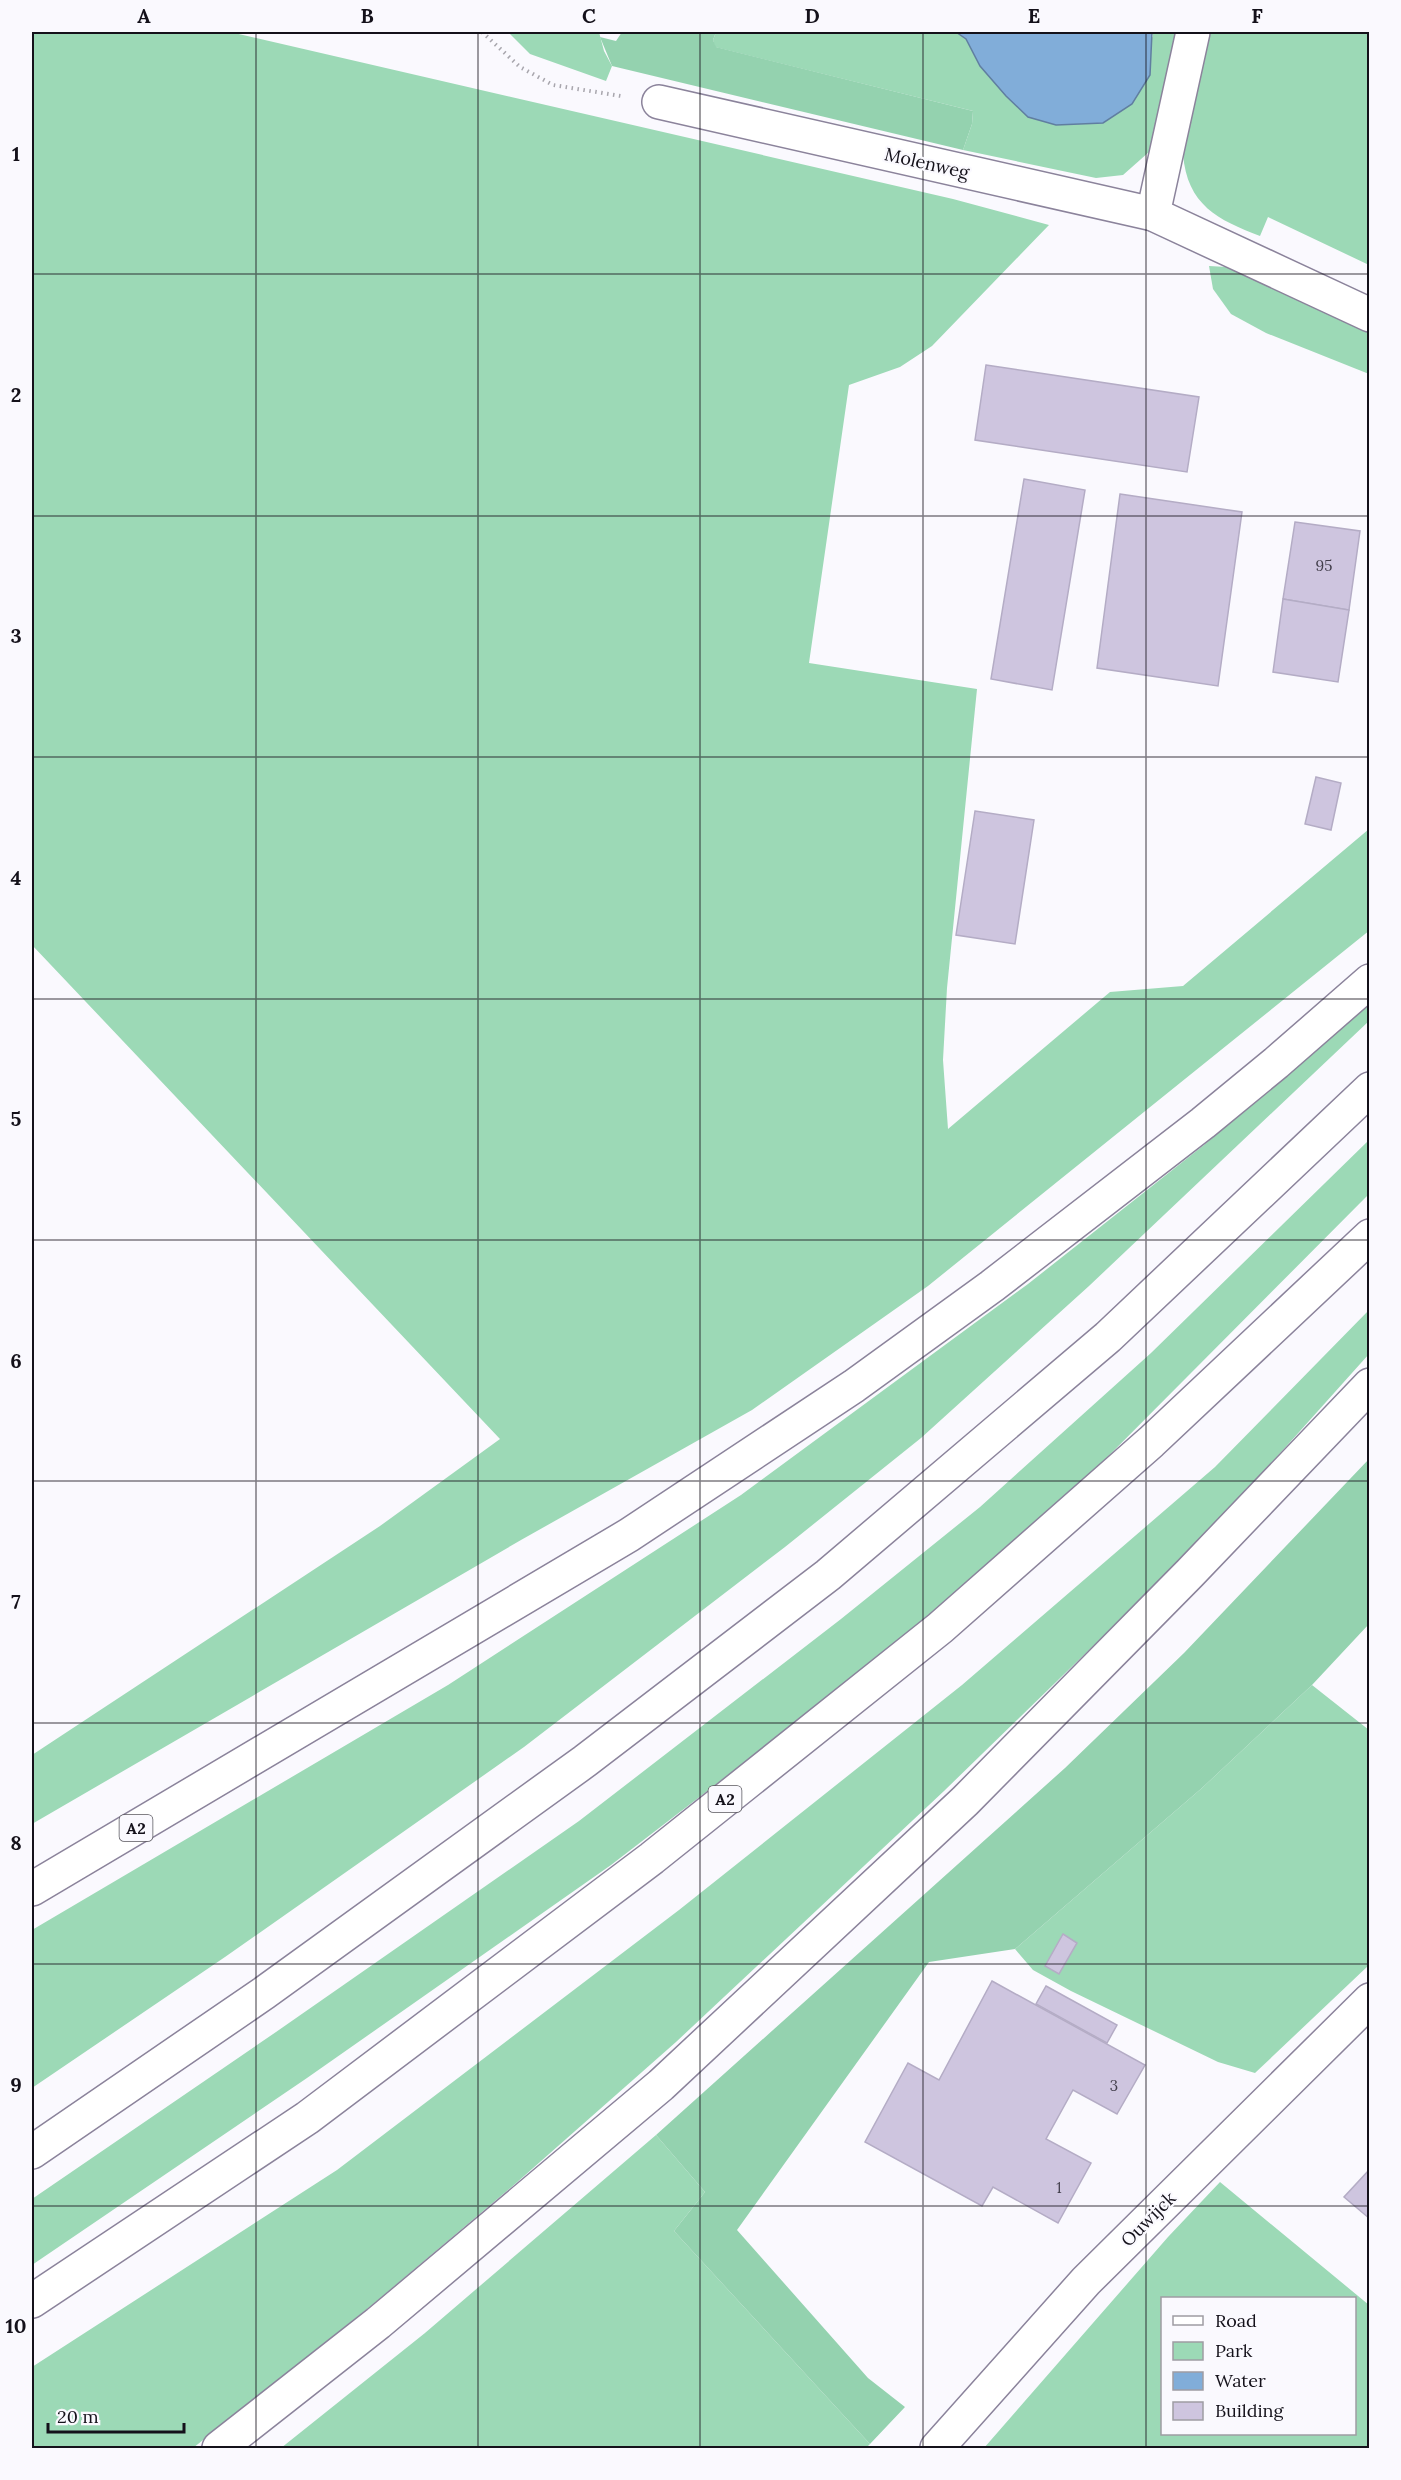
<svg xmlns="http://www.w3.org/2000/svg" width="1401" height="2480" viewBox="0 0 1401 2480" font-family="Lora,serif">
<rect width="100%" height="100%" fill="#faf9fe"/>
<!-- green -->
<g fill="#9cd9b6" fill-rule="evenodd">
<polygon points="32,32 230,32 953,199 1049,225 932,346 900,367 849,385 809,663 977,689 947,988 943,1060 948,1129 1110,992 1183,986 1369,829 1370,930 928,1286 752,1410 521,1540 32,1824 32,1755 380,1526 500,1439 32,945"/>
<polygon points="508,32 599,32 604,51 612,66 606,81 530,54"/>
<polygon points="716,32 956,32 966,39 980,66 1028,116 1056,125 1103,123 1153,36 1152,32 1178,32 1149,152 1123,175 1096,178 963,150 972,124 973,111 715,47 713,40"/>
<path d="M1209 32H1369V265L1268 217 1260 236C1218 220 1187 205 1183 154Z"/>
<polygon points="1209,266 1227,267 1369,332 1369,374 1266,333 1231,314 1213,289"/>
<polygon points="1369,1004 1369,1021 1089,1286 921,1438 785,1547 524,1747 225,1957 32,2088 32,1930 448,1685 741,1495 1028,1284 1204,1145"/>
<polygon points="1369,1140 1369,1194 1016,1549 875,1662 611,1865 307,2078 32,2265 32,2199 276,2032 579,1821 841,1619 980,1507 1151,1353"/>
<polygon points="1369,1310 1369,1354 1204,1538 944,1791 676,2042 515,2184 372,2305 193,2448 32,2448 32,2367 337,2170 679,1910 962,1685 1215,1467"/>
<polygon points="1312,1685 1369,1730 1369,1965 1255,2073 1218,2062 1071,1991 1033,1970 1015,1949 1202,1788"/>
<polygon points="656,2135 705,2192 674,2231 870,2444 866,2448 281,2448 425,2333"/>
<path d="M1220 2182 1369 2305V2448H984L1168 2237ZM1162 2298H1354V2434H1162Z"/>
</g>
<!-- forest -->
<g fill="#94d2af">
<polygon points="622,32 716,32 713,40 716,47 973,111 972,124 963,150 612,66 600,37 616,41"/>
<polygon points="1369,1459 1369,1624 1312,1685 1202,1788 1015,1949 929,1962 737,2230 868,2378 905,2407 870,2444 674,2231 705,2192 656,2135 1065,1768 1184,1653"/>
</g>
<!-- water -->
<polygon fill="#81add9" stroke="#607ea0" stroke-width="1.5" points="956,32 1152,32 1150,75 1132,104 1103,123 1056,125 1028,117 1006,96 980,66 966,39"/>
<!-- building -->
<g fill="#cec5df" stroke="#b4acc5" stroke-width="1.5">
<polygon points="986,365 1199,397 1187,472 975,440"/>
<polygon points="1024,479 1085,490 1052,690 991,679"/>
<polygon points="1120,494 1242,512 1218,686 1097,668"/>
<polygon points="1295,522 1360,531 1349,610 1283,599"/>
<polygon points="1283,599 1349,610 1338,682 1273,672"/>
<polygon points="1316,777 1341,783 1331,830 1305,824"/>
<polygon points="975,811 1034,820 1015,944 956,935"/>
<polygon points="1063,1934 1077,1943 1059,1974 1045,1966"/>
<polygon points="992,1981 1145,2065 1117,2114 1073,2090 1046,2139 1091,2163 1058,2223 993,2187 982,2206 865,2142 908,2063 939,2080"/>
<polygon points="1046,1986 1117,2025 1107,2043 1036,2004"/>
<polygon points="1370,2169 1370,2219 1344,2197"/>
</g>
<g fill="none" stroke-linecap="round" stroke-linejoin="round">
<!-- minor casing -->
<g stroke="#8b839b" stroke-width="36">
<g id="minor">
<polyline points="659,102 1153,214 1370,315"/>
<polyline points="1153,214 1193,32"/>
<polyline points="937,2448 1086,2281 1370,2000"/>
</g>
</g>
<!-- highway casing -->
<g stroke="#8b839b" stroke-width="36">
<g id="highway">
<polyline points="32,1889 629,1535 854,1386 992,1286 1203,1123 1276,1063 1370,981"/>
<polyline points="32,2152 264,1993 585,1761 828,1575 1108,1337 1370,1089"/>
<polyline points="32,2301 307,2118 652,1858 940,1628 1151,1442 1370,1236"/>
<polyline points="219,2448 378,2323 661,2085 965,1801 1190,1573 1370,1385"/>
</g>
</g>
<!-- path -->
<polyline stroke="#a8a6ad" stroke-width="4" stroke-dasharray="1.5 4.5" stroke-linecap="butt" points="482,32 520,67 553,85 621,96"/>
<!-- minor -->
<use href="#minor" stroke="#fff" stroke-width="33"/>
<!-- highway -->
<use href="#highway" stroke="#fff" stroke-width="33"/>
</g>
<!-- grid -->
<path fill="none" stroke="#14111a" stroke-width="1.5" stroke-opacity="0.55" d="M256 32V2448M478 32V2448M700 32V2448M923 32V2448M1146 32V2448M32 274H1370M32 516H1370M32 757H1370M32 999H1370M32 1240H1370M32 1481H1370M32 1723H1370M32 1964H1370M32 2206H1370"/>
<g text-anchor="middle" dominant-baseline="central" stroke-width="4.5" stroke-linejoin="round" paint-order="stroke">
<!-- number labels -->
<g font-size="15" fill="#423e4b">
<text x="1324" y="565">95</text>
<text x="1114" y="2085">3</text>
<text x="1059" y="2187">1</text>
</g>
<!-- shield labels -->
<g fill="#faf9fe" stroke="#59575e" stroke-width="1.5">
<rect x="708.5" y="1786" width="33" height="26" rx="4.5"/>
<rect x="119.5" y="1815" width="33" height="26" rx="4.5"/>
</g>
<g font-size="16" font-weight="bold" fill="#14111a">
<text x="725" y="1799">A2</text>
<text x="136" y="1828">A2</text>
</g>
<!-- street labels -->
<g font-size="18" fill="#14111a" stroke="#faf9fe">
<text transform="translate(927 163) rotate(13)">Molenweg</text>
<text transform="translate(1148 2219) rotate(-45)">Ouwijck</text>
</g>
</g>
<!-- border -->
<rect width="1401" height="2480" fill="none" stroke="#faf9fe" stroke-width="66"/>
<!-- legend -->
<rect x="1161" y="2297" width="195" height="138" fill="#faf9fe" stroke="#9e9ca3" stroke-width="1.5"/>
<rect x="1173" y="2316" width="30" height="9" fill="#ffffff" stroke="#9e9ca3" stroke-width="1.5"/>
<text x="1215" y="2327" font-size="18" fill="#14111a">Road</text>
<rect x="1173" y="2342" width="30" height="18" fill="#9cd9b6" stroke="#9e9ca3" stroke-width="1.5"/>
<text x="1215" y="2357" font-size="18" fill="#14111a">Park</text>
<rect x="1173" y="2372" width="30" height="18" fill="#81add9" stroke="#9e9ca3" stroke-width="1.5"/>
<text x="1215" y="2387" font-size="18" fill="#14111a">Water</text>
<rect x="1173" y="2402" width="30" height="18" fill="#cec5df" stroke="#9e9ca3" stroke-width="1.5"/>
<text x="1215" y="2417" font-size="18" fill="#14111a">Building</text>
<!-- scale -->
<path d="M48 2423v9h136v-9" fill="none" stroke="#14111a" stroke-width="3"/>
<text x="57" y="2423" font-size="18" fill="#14111a" stroke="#faf9fe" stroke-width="4.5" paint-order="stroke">20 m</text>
<rect x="33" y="33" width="1335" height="2414" fill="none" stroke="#14111a" stroke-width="2"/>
<g font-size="20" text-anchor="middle" font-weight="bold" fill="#14111a">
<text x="144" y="23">A</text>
<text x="367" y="23">B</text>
<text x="589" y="23">C</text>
<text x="812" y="23">D</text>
<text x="1034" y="23">E</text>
<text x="1257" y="23">F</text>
<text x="16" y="161">1</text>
<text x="16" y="402">2</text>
<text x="16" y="643">3</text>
<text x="16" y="885">4</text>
<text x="16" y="1126">5</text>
<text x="16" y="1368">6</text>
<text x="16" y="1609">7</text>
<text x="16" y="1850">8</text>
<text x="16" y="2092">9</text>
<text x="16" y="2333">10</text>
</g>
</svg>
